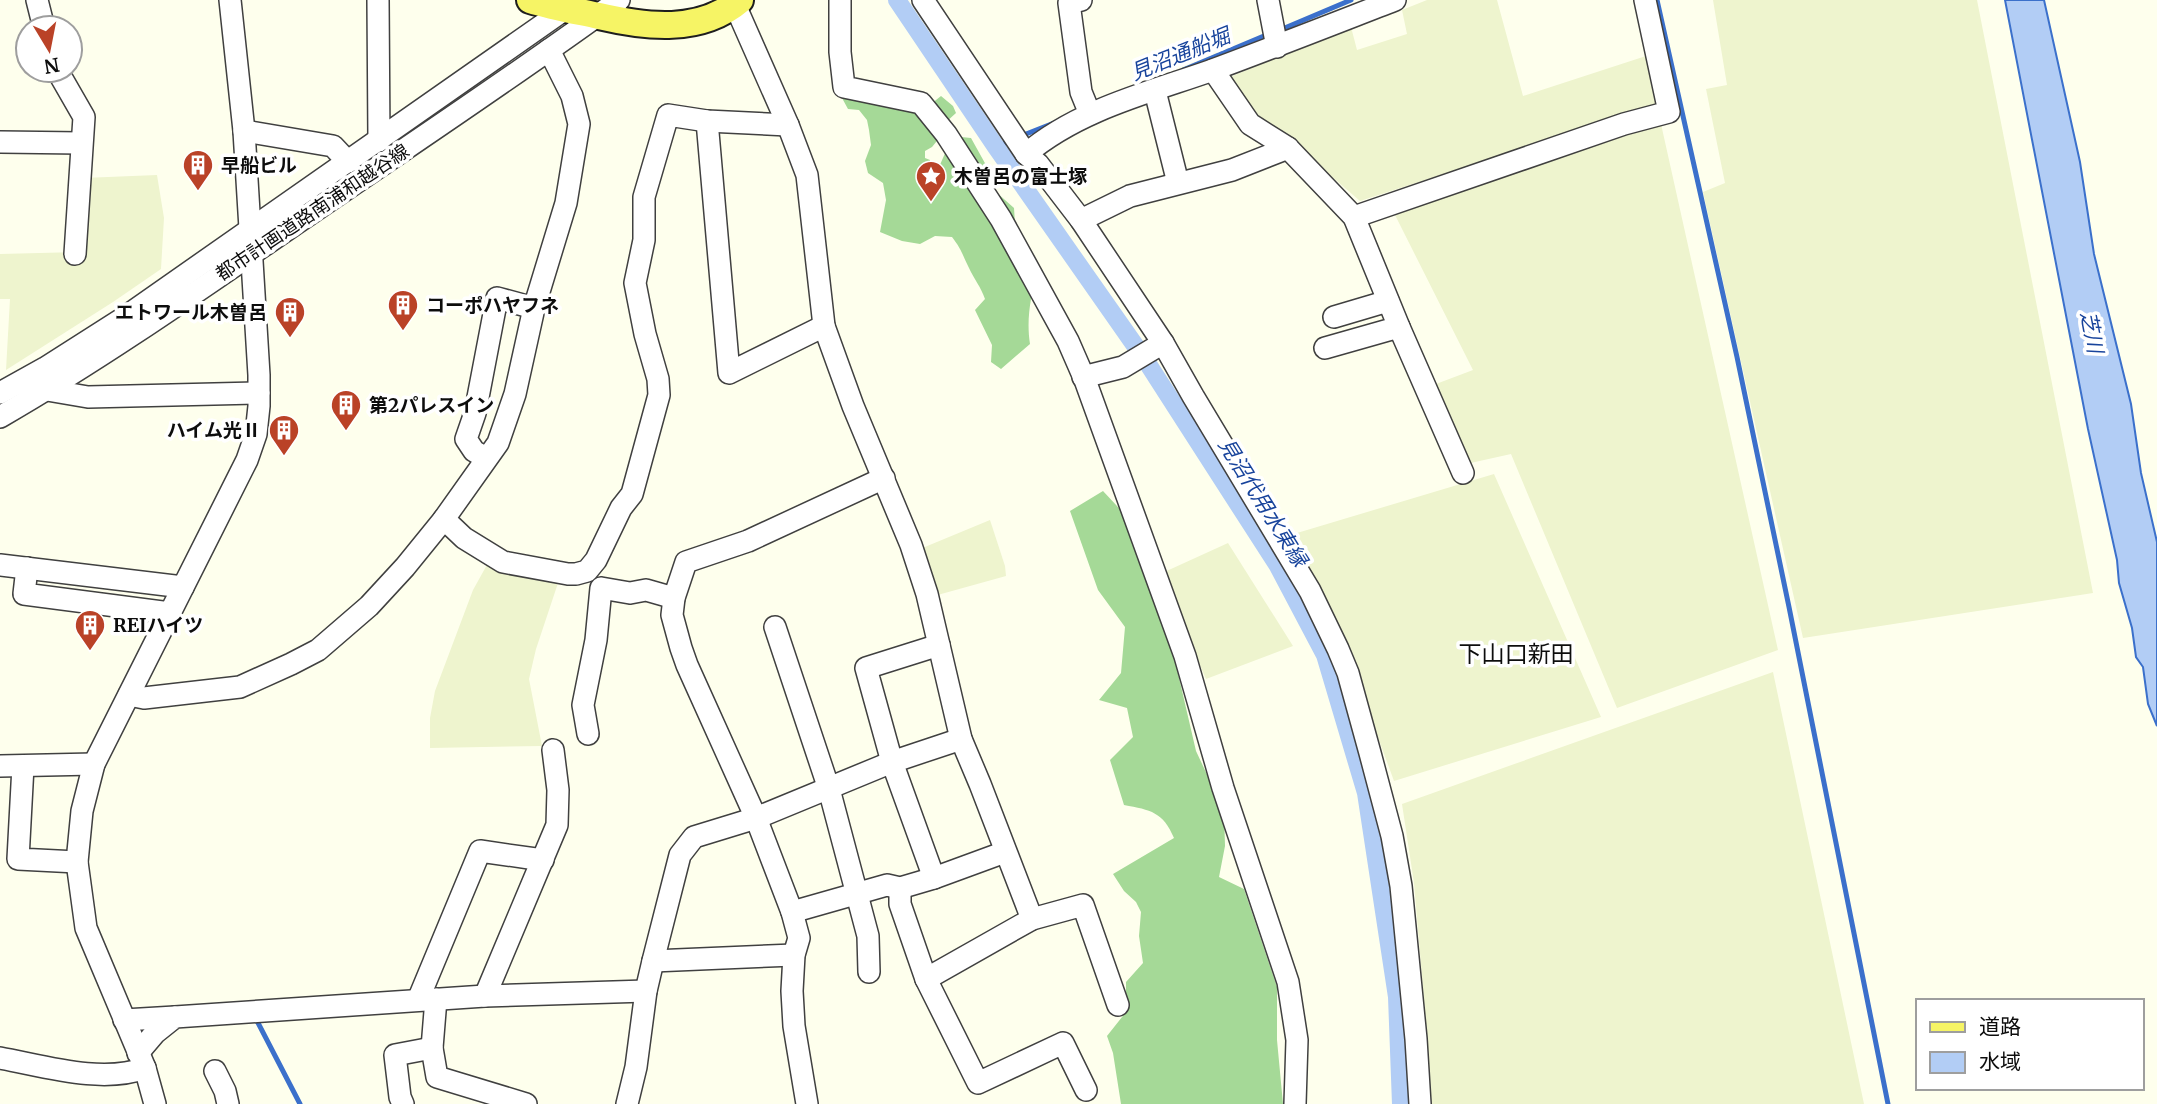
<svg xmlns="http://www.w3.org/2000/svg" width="2157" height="1104" viewBox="0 0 2157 1104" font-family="Merriweather,'Noto Sans JP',serif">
<rect width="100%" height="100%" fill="#feffed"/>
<!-- farmland -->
<g fill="#eef4ce">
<polygon points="1427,0 1497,0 1523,96 1646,56 1657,105 1360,201 1278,130 1257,119 1230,77 1351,27 1357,50 1407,34 1402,10"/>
<polygon points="1713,0 1977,0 2093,593 1803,638 1703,192 1725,183 1706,89 1727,85"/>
<polygon points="1661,124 1778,650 1617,708 1511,454 1466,464 1436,384 1473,370 1394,213"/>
<polygon points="157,175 164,218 161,269 113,302 6,370 10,299 0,299 0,254 79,252 83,178"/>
<polygon points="1494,474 1601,717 1394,781 1328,601 1287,536"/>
<polygon points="990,520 1005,566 1006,576 934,596 920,549"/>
<polygon points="1228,543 1293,646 1206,679 1160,574"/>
<polygon points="488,563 559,580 536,649 529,679 542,746 430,748 430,718 435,691 473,590"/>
<polygon points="1773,672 1864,1104 1428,1104 1427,1035 1414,883 1402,804"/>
</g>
<!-- forest -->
<g fill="#a5d997">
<path d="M848 92 931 104 941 96 953 106 956 113 945 123V131L932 147 925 151V158L930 160V166L932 170 939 167 950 142 961 137 971 138 986 165 988 175 996 192 1014 208 1016 239 1037 271C1031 296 1026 319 1030 344L1001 369 991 362 992 345 975 310 985 299C981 287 974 279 969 268 962 254 962 250 952 237L935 236 920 244 902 241 880 232 886 200 883 183 868 173 865 161 871 145 869 130 867 120 859 110 848 109 842 98Z"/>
<path d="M1103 491 1131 521 1167 626 1196 751 1224 811 1225 846 1219 877 1244 889 1277 987V1040L1283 1104H1121L1113 1053 1107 1036 1126 1012V982L1143 963 1139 936 1141 912 1136 902 1124 891 1113 874 1174 838C1163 812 1151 810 1124 805L1110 760 1133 737 1127 708 1099 700 1121 673 1125 627 1098 590 1070 511Z"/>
</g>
<!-- water -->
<polygon fill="#b2cdf5" stroke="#3b70cb" stroke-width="2" points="2005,0 2044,0 2080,162 2094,254 2131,404 2141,473 2157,542 2157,726 2148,704 2143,667 2136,657 2132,628 2119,583 2117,560 2088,429"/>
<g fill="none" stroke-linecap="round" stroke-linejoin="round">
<!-- stream -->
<g stroke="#3b70cb" stroke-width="5">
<polyline points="1657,0 1737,357 1789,607 1888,1104"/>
<polyline points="1280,30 1351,0"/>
<polyline points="1183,70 1271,33"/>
<polyline points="1021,136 1054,123"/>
<polyline points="996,147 1008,142"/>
<polyline points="255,1017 300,1104"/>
</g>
<!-- canal -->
<polyline stroke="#b2cdf5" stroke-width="18" points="897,0 996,147 1148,364 1278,566 1325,655 1366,793 1397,997 1401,1104"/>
<!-- minor casing -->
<g stroke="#404040" stroke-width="24">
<g id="minor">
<polyline points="37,0 44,28"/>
<polyline points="378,0 379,141"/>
<polyline points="840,0 840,52 844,87 921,103 946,134 1001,219 1068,341 1085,380 1185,656 1223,788 1288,982 1297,1040 1295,1104"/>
<polyline points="923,0 1026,154 1038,164 1081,220 1163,343 1193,396 1310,591 1338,649 1348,673 1370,753 1392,836 1401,886 1416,1039 1420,1104"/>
<polyline points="1081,0 1069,3 1081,92 1090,114"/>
<polyline points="1268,0 1277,47"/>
<polyline points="735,5 788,125 807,175 824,326 853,406 911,545 927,594 961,739 980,784 1032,919"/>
<polyline points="57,70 84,117 75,254"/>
<polyline points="1213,70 1250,124 1288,148 1354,217 1399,327 1463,473"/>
<polyline points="1155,91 1178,183"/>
<polyline points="707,121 729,373 824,326"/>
<polyline points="244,131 333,146 348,162"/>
<polyline points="0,142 81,143"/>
<path d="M1026 154C1078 110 1147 93 1210 71 1272 48 1333 24 1395 0"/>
<polyline points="1354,217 1624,124 1669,112 1645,0"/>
<polyline points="1081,220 1130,196 1232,170 1288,148"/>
<polyline points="1334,317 1388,301"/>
<polyline points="1325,348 1399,327"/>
<polyline points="1083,377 1123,367 1163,343"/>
<polyline points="47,390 88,397 259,393"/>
<polyline points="0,393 45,368 125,317 574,3"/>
<path d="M0 417C104 357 202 288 301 220 407 147 515 76 619 0"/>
<polyline points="486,458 474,451 466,439 475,413 497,298 534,308"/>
<polyline points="444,519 464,538 503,562 568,574 576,574 587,571 596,560 621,508 632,494 659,395 658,379 645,334 635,283 644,240 644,197 668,115 707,121 788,125"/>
<polyline points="0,565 183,587"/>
<polyline points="27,568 24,594 170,613"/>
<polyline points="775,627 829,789 868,936 869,972"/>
<polyline points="129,695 144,698 240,687 291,664 318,650 369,606 405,567 444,519 498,443 515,394 534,308 566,203 579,124 572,96 549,50"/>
<polyline points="588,734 583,705 596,640 601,588 630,593 646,590 674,598"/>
<polyline points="0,766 94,764"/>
<polyline points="23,766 18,859 77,862"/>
<polyline points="934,878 892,762 866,668 939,645"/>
<polyline points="900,888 900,904 926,979 978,1083 1063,1043 1086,1090"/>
<polyline points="792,912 887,885 900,888 934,878 1005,852"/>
<polyline points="653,961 794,955"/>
<polyline points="926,979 1032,919 1083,905 1118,1005"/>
<polyline points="485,996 557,825 558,790 553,750"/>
<polyline points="436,999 432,1048 437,1077 526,1104"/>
<polyline points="418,1000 480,851 543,860"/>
<polyline points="124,1020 175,1017"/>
<polyline points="138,1053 155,1033 175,1017 485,996 646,991"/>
<path d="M0 1058C44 1066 102 1084 145 1068"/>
<polyline points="215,1071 225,1091 228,1104"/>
<polyline points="155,1104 145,1068 86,928 77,862 82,811 94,764 247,460 256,434 259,406 259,375 244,131 230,0"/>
<polyline points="403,1104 400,1097 395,1055 432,1048"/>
<polyline points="627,1104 636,1067 646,991 653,961 680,855 694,837 756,818 892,762 961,739"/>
<polyline points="807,1104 794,1026 792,991 794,955 799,938 792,912 756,818 687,665 681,648 672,615 674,598 686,562 748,541 884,478"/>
</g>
</g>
<!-- major casing -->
<g stroke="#1e1e1e" stroke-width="30">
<path id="major" d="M530 0C553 7 576 11 599 16 646 27 700 34 740 0"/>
</g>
<!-- minor -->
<use href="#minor" stroke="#fff" stroke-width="21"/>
<!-- major -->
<use href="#major" stroke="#f6f465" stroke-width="26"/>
</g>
<!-- icons -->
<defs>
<g id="building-pin" transform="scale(1.575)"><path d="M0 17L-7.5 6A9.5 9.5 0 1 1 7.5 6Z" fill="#ba4227" stroke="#fff"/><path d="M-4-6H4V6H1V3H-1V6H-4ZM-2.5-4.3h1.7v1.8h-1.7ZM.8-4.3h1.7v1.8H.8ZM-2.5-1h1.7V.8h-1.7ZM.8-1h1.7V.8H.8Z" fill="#fff"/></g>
<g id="sight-pin" transform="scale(1.575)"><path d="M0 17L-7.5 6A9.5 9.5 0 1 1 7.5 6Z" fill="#ba4227" stroke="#fff"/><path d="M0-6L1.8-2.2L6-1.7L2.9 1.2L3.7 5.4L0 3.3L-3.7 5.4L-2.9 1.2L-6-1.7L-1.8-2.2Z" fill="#fff"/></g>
</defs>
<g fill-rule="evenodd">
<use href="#building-pin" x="198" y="165"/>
<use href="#sight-pin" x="931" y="176"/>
<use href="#building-pin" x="403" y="305"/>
<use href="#building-pin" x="290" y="312"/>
<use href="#building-pin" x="346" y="405"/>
<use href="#building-pin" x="284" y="430"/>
<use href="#building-pin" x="90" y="625"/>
</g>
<g text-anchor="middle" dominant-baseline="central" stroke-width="7" stroke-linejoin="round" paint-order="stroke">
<!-- poi labels -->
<g font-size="19" font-weight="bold" fill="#0d0d0d" stroke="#fff" text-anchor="start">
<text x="221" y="165">早船ビル</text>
<text x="954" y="176">木曽呂の富士塚</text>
<text x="426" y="305">コーポハヤフネ</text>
<text x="267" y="312" text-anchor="end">エトワール木曽呂</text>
<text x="369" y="405">第2パレスイン</text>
<text x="261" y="430" text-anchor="end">ハイム光Ⅱ</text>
<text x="113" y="625">REIハイツ</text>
</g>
<!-- street labels -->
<g font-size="19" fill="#0d0d0d" stroke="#fff">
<text transform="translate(312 212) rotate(-34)">都市計画道路南浦和越谷線</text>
</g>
<!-- water labels -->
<g font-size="21" font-style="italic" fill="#18449c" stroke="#fff">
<text transform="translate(1180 54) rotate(-22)">見沼通船堀</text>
<text transform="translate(2092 332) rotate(79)">芝川</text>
<text transform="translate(1263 502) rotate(58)">見沼代用水東縁</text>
</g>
<!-- quarter labels -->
<g font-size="23" fill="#0d0d0d" stroke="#fff">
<text x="1516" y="653">下山口新田</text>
</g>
</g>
<!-- legend -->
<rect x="1916" y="999" width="228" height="91" fill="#ffffff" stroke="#9e9e9e" stroke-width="2"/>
<rect x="1930" y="1022" width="35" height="10" fill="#f6f465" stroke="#9e9e9e" stroke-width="2"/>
<text x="1979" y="1034" font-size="21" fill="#0d0d0d">道路</text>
<rect x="1930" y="1052" width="35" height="21" fill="#b2cdf5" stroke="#9e9e9e" stroke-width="2"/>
<text x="1979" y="1069" font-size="21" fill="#0d0d0d">水域</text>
<!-- north arrow -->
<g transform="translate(49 49) rotate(170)"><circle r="33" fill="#ffffff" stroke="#9e9e9e" stroke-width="2"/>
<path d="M0-5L12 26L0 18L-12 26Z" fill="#ba4227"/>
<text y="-10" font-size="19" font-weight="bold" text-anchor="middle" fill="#0d0d0d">N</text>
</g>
</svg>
